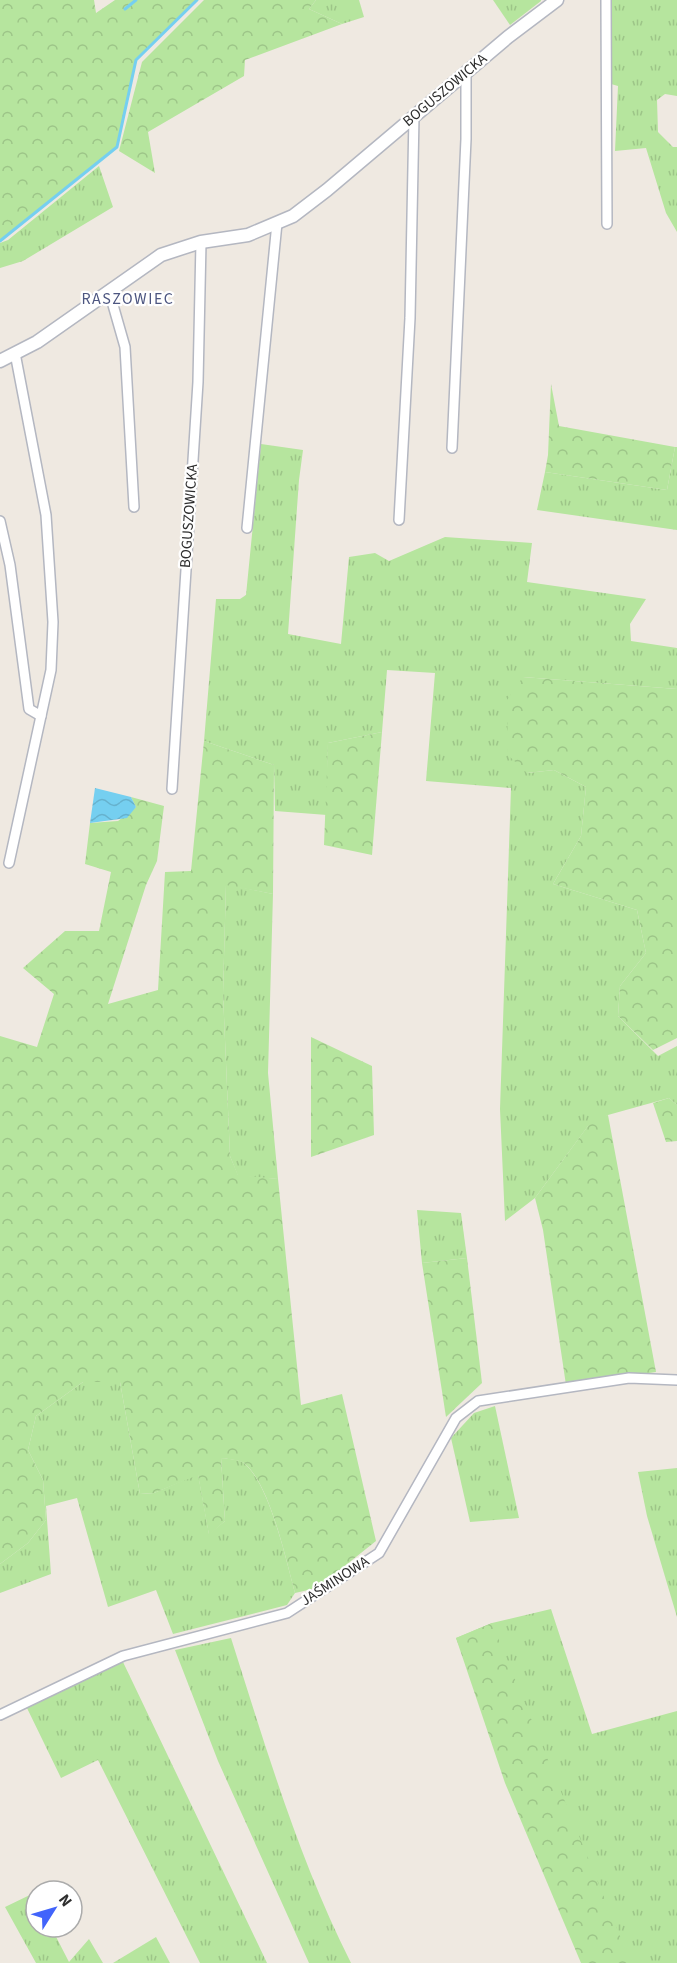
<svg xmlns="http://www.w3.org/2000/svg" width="677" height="1963" viewBox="0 0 677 1963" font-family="'Source Sans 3',sans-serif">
<defs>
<pattern id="grass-tufts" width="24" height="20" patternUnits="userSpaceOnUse" patternTransform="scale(1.5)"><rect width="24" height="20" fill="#b6e59e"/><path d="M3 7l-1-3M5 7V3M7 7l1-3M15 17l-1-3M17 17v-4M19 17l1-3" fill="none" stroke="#9dc588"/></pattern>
<pattern id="forest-crowns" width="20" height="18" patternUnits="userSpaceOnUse" patternTransform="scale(1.5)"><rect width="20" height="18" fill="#b6e59e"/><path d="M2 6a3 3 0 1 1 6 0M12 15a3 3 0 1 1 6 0" fill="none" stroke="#9dc588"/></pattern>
<pattern id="water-waves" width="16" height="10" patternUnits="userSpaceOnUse" patternTransform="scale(1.5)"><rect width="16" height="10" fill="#75cff0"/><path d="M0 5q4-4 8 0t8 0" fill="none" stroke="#66b2ce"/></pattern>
</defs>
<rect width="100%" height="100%" fill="#efe9e1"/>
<!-- grass -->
<g fill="url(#grass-tufts)">
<polygon points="316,0 359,0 364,17 342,24 309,9"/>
<polygon points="493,0 541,0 541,1 510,25"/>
<polygon points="610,0 677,0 677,96 665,94 657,100 658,132 673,147 677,147 677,232 666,213 646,148 615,151 618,86 611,84"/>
<polygon points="99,166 113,207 23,261 0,268 0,243 8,240"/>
<polygon points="261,444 303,450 299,480 288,634 341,644 349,557 375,553 389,561 445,537 532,543 527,582 646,599 630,624 631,641 677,648 677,689 523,677 527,773 554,770 586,787 581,836 553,884 637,910 646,953 620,986 618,1016 658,1056 677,1046 677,1105 669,1098 608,1115 588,1126 535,1198 505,1221 500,1109 511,788 426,781 435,673 387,670 382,732 328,743 327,815 275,811 274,765 204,741 216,599 240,599 246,595"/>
<polygon points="675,447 677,447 677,530 537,510 545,472 667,490"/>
<polygon points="226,884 273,894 268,1073 278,1179 238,1176 230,1156 223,993"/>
<polygon points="417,1210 461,1213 467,1258 422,1263"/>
<path d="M83 1382H120L140 1494 154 1493 198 1474 209 1534 225 1521 221 1458C228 1459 239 1459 244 1463 270 1485 286 1560 295 1593L287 1605 173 1634 156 1590 108 1607 77 1498 46 1506 51 1574 0 1593V1564L28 1543 46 1520 43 1480 28 1450 36 1416Z"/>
<polygon points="495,1406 519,1518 470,1522 451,1438 474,1413"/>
<polygon points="677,1468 677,1617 647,1516 638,1472"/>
<polygon points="551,1609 592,1734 677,1711 677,1963 582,1963 456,1638 492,1623"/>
<path d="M231 1638C266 1748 299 1860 351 1963H309L218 1761 175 1650Z"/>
<polygon points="123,1662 267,1963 200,1963 98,1760 61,1778 26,1706"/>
<polygon points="34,1893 36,1927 51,1927 69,1962 89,1939 103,1963 36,1963 5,1907"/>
<polygon points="156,1937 170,1963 113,1963"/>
</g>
<!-- forest -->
<g fill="url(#forest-crowns)">
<polygon points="0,0 94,0 96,13 115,0 197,0 136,60 117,147 0,241"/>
<polygon points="204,0 316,0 309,9 342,24 245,60 244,76 148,132 155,173 119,151 142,62"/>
<polygon points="551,384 559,426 675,447 667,490 545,472 548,455"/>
<polygon points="523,677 677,689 677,1038 653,1050 618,1016 620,986 646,953 637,910 553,884 581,836 586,787 554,770 527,773 508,755 507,700"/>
<polygon points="382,732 372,855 324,845 328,743"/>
<path d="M204 741 274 765 273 894 226 885 223 993 230 1156 238 1175 278 1179 301 1405 342 1394 376 1541 317 1588 295 1593C286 1560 270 1484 244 1463 239 1460 228 1459 221 1458L225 1521 209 1535 198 1475 154 1493 140 1494 120 1382H83L36 1416 28 1450 43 1480 46 1520 28 1543 0 1564V1036L37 1047 54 994 23 968 65 931H99L111 872 85 864 90 823 118 821 136 807 131 797 164 806 157 861 146 885 108 1004 158 990 165 872 191 871Z"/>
<polygon points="311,1037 372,1066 374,1135 311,1157"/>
<polygon points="669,1098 677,1105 677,1141 666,1142 653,1103"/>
<polygon points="608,1115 656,1372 566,1385 543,1230 535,1198 593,1119"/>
<polygon points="467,1258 482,1383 446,1417 422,1263"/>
<polygon points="492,1623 631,1963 581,1963 505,1783 456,1638"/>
</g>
<!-- water -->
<polygon fill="url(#water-waves)" points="95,788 131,797 136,807 127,818 90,823"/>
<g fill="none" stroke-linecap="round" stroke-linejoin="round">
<!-- stream -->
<g stroke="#75cff0" stroke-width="3">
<polyline points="125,9 136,0"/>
<polyline points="0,241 117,147 136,60 197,0"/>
</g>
<!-- minor casing -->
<g stroke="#b4b7c1" stroke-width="12">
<g id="minor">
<polyline points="606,0 607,224"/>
<polyline points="109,291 125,347 134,507"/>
<polyline points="452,448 466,139 466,72"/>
<polyline points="399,520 410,318 414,116"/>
<polyline points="0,521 10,565 29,709 41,716"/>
<polyline points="247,528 277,223"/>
<polyline points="172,789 198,382 201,242"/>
<polyline points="9,863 51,670 53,622 46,515 15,353"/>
<polyline points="0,1715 123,1656 287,1613 379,1553 456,1418 478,1401 629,1378 677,1380"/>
</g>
</g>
<!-- tertiary casing -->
<g stroke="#b4b7c1" stroke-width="15">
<polyline id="tertiary" points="0,361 37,342 161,255 201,242 248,235 293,216 327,190 508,37 557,0"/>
</g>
<!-- minor -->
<use href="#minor" stroke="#fff" stroke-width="9"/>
<!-- tertiary -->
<use href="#tertiary" stroke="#fff" stroke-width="12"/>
</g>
<g text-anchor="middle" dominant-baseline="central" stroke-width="4.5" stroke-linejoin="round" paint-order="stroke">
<!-- street labels -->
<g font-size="15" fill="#2e2e2e" stroke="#fff">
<text transform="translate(445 90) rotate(-40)">BOGUSZOWICKA</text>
<text transform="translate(189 516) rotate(-86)">BOGUSZOWICKA</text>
<text transform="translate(335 1581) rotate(-33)">JAŚMINOWA</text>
</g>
<!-- neighbourhood labels -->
<g font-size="16" letter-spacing="1.5" fill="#4d5680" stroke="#fff">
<text x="128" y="299">RASZOWIEC</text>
</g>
</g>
<!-- north arrow -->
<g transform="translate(54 1909) rotate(53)"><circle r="28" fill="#ffffff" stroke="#ababab" stroke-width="1.5"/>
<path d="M0-4.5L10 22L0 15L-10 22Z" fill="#4264fb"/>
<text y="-9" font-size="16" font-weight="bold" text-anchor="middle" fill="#2e2e2e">N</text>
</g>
</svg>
